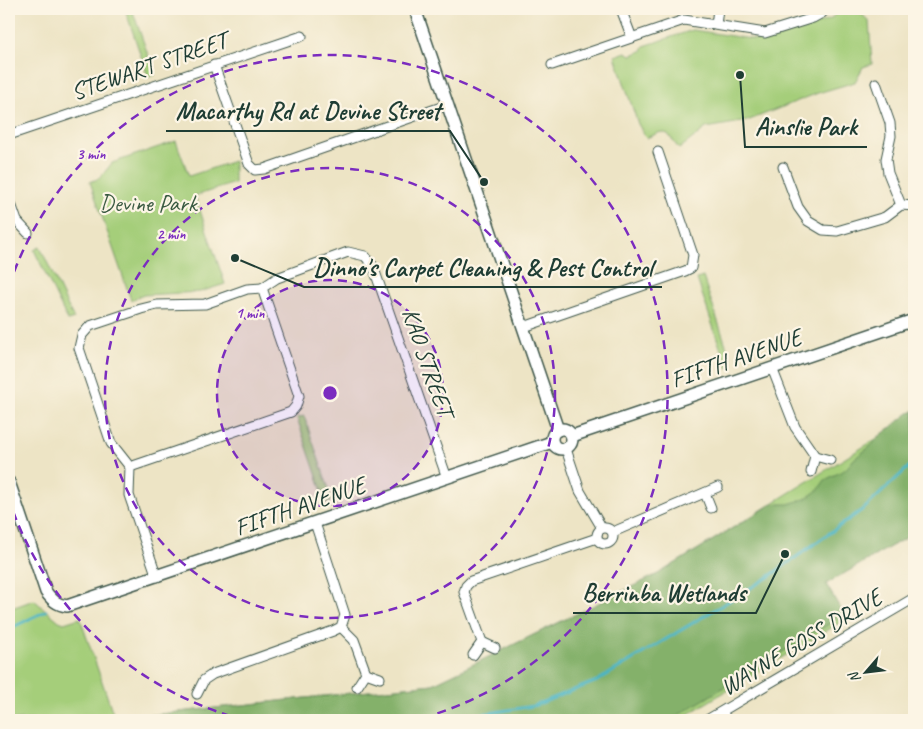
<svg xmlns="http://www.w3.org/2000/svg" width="923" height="729" viewBox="0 0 923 729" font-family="Caveat,sans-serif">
<rect width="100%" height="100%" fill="#fcf5e5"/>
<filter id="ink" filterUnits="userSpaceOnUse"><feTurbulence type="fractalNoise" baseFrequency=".02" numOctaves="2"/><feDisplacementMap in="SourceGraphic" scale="10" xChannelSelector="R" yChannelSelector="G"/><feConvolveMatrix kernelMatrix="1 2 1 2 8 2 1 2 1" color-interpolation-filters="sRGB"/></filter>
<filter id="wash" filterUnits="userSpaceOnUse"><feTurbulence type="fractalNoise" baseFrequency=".0096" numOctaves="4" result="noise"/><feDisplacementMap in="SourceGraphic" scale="20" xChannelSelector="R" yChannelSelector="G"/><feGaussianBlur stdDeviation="1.12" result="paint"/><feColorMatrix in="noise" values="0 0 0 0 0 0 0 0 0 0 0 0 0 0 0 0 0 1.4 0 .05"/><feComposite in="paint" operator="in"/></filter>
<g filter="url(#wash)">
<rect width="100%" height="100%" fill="#ede4c5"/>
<!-- green -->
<g fill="#a5ce7a" stroke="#628657">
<polygon points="125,9 132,9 155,75 148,77"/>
<polygon points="840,9 856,9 869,21 872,64 863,67 855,82 818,93 747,121 706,128 679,149 668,134 661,132 646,138 638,124 615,56 626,52 631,55 642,51 644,46 693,30 764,41 831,19"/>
<polygon points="176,141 189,176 234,161 234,183 195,196 225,284 200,292 144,295 131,300 90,182 100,178 112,163"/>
<polygon points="40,247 74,319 68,321 34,250"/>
<polygon points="703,277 733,366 727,368 697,279"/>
<polygon points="914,410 914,533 826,584 846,619 678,720 9,720 9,609 34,600 59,621 64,623 80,618 115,719 433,684 658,574 876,439"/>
<polygon points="304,416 333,501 326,503 297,418"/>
</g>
<!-- forest -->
<polygon fill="#84b16a" stroke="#52774f" points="914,412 914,533 826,584 844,615 670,720 145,720 152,715 433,684 658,574 772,504 788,504 805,499 818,490 825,480 846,469 854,459 872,445 876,439 909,413"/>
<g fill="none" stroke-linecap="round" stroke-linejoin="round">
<!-- stream -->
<g stroke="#49b5c6" stroke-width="3">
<polyline points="9,629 46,611"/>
<polyline points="390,720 470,716 533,706 597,681 767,578 866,507 914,462"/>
</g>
</g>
</g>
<g filter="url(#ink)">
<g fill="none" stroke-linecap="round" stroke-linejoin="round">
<!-- minor casing -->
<g stroke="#3e564a" stroke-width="11">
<g id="minor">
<polyline points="621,9 632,38"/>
<polyline points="716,25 718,9"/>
<polyline points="214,65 249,164 255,170 264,169 447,105"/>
<polyline points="552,65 684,20 765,33 813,18 822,13 826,9"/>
<polyline points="876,83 890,123 891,136 886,159 888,173 901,205"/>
<polyline points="9,135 302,36"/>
<polyline points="783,167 798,207 808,221 823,230 837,231 885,217 901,205 914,206"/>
<polyline points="9,198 17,221 28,233"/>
<polyline points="524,327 685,271 691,268 693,255 658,152"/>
<polyline points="772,368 795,427 815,456"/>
<polyline points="566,449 580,491 602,528"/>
<polyline points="130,467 291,412 296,406 299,396 262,288 277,278 348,252 365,256 373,266 447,478"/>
<polyline points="811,472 815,456 830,460"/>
<polyline points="705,493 711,508"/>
<circle cx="605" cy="536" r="8"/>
<polyline points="613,532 718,487"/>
<polyline points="157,577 129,495 130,467 111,443 79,348 82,335 90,326 141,309 157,305 205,304 247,289 262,288"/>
<polyline points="341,627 354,640 366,673"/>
<polyline points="482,642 464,592 466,586 471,581 597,538"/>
<polyline points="473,655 482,642 495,648"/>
<polyline points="357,687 366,673 380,678"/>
<polyline points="197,694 204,680 213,674 333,631 341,627 345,615 315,523"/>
<polyline points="722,712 727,720"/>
<polyline points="707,720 914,598"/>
</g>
</g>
<!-- tertiary casing -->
<g stroke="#3e564a" stroke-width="14">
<g id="tertiary">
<polyline points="415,9 558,430"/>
<circle cx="562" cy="439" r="10"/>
<polyline points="572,436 914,320"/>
<path d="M9 482 46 592C52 600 57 605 67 606L552 442"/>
</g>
</g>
<!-- minor -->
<use href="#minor" stroke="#fff" stroke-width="9"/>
<!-- tertiary -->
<use href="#tertiary" stroke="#fff" stroke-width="11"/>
</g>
</g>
<!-- distance rings -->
<circle cx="330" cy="393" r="113" fill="#7b2cbf" fill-opacity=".12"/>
<g fill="none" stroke="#7b2cbf" stroke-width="2.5" stroke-dasharray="9 6">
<circle cx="330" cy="393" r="113"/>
<circle cx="330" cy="393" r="225"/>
<path d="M245 720A338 338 0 0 1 9 500M9 286A338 338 0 1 1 415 720"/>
</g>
<g text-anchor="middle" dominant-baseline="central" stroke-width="4.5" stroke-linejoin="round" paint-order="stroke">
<!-- street labels -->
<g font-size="24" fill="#1f3d34" stroke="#fcf5e5">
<text transform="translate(149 66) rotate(-19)">STEWART STREET</text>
<text transform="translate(736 358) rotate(-19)">FIFTH AVENUE</text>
<text transform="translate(428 362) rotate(71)">KAO STREET</text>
<text transform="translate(300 506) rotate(-19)">FIFTH AVENUE</text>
<text transform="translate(801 642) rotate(-31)">WAYNE GOSS DRIVE</text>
</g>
<!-- park labels -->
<g font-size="24" fill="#3a5a42" stroke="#fcf5e5">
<text x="148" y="203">Devine Park</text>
</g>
</g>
<circle cx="330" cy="393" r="8" fill="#7b2cbf" stroke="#fcf5e5" stroke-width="2.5"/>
<g font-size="15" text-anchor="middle" font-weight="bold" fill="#7b2cbf" stroke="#fcf5e5" stroke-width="4.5" stroke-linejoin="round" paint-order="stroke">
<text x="91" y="159">3 min</text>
<text x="171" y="239">2 min</text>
<text x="250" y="318">1 min</text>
</g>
<!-- callouts -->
<path fill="none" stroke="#1f3d34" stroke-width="2" d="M484 182L450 131H166M740 75L745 147H867M235 258L304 287H662M785 554L756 613H573"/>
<g fill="#1f3d34" stroke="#fcf5e5" stroke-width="2">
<circle cx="484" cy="182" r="5"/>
<circle cx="740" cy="75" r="5"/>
<circle cx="235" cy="258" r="5"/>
<circle cx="785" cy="554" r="5"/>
</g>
<g font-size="25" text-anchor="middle" font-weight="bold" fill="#1f3d34" stroke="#fcf5e5" stroke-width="4.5" stroke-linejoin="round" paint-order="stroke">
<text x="308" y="119">Macarthy Rd at Devine Street</text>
<text x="806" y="135">Ainslie Park</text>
<text x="483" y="276">Dinno's Carpet Cleaning &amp; Pest Control</text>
<text x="664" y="601">Berrinba Wetlands</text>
</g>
<!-- margin -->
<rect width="923" height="729" fill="none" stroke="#fcf5e5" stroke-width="30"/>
<!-- north arrow -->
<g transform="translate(866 672) rotate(242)" stroke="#fcf5e5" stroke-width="4" paint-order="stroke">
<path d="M0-4L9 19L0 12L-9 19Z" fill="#1f3d34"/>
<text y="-8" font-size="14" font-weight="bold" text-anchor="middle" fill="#1f3d34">N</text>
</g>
</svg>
